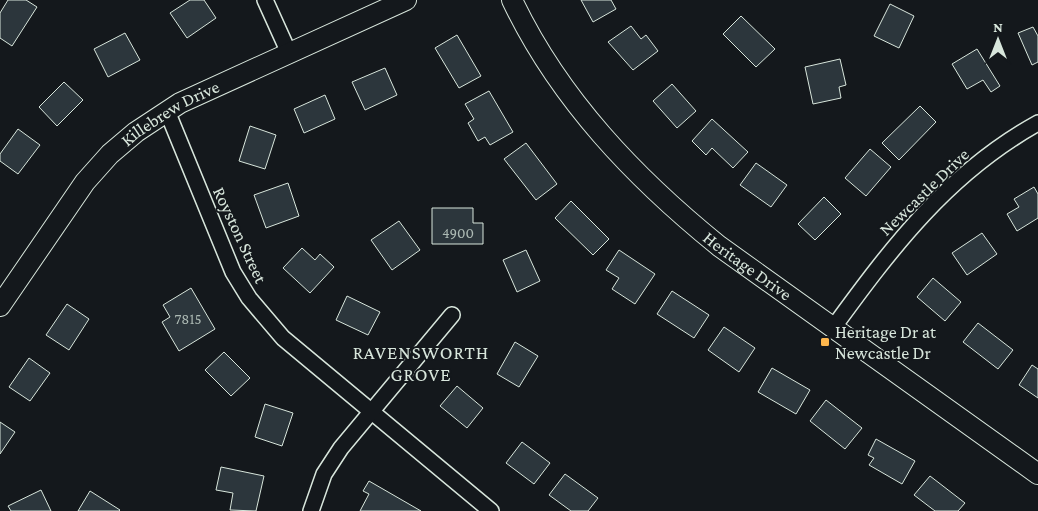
<svg xmlns="http://www.w3.org/2000/svg" width="1038" height="511" viewBox="0 0 1038 511" font-family="'Crimson Pro',serif">
<rect width="100%" height="100%" fill="#14181c"/>
<!-- building -->
<g fill="#2c363c" stroke="#d8e6dc">
<polygon points="8,0 26,0 37,7 12,46 0,38 0,13"/>
<polygon points="190,0 204,0 216,18 187,38 170,13"/>
<polygon points="581,0 611,0 616,9 593,22"/>
<polygon points="890,4 914,16 899,48 874,36"/>
<polygon points="741,16 775,49 756,67 723,34"/>
<polygon points="631,26 641,39 646,35 658,51 633,70 608,42"/>
<polygon points="1033,27 1038,36 1038,62 1032,65 1018,33"/>
<polygon points="125,33 140,60 108,77 94,49"/>
<polygon points="457,35 481,76 459,88 435,48"/>
<polygon points="977,49 1000,86 991,92 983,80 967,89 952,64"/>
<polygon points="840,59 846,85 839,87 841,98 813,104 805,67"/>
<polygon points="385,68 397,95 365,110 352,82"/>
<polygon points="64,82 83,100 57,126 39,107"/>
<polygon points="672,84 696,111 677,128 653,101"/>
<polygon points="489,91 513,132 490,145 485,137 478,141 468,123 474,119 465,104"/>
<polygon points="325,95 335,119 304,133 294,109"/>
<polygon points="920,106 936,122 899,160 882,143"/>
<polygon points="712,119 748,152 733,168 712,148 706,155 692,141"/>
<polygon points="250,126 276,135 265,169 239,161"/>
<polygon points="18,129 40,145 18,174 0,161 0,154"/>
<polygon points="526,143 557,184 536,200 504,159"/>
<polygon points="870,149 891,167 866,196 845,178"/>
<polygon points="756,163 787,185 771,207 740,185"/>
<polygon points="288,183 299,216 266,228 254,195"/>
<polygon points="1034,187 1038,194 1038,218 1017,231 1007,214 1019,207 1014,199"/>
<polygon points="824,197 841,214 815,240 798,224"/>
<polygon points="571,201 609,239 593,255 555,218"/>
<polygon points="432,208 473,208 473,223 483,223 483,244 432,244"/>
<polygon points="399,221 420,250 392,270 371,240"/>
<polygon points="982,233 997,254 967,275 952,253"/>
<polygon points="302,248 315,260 320,254 334,267 310,293 283,268"/>
<polygon points="526,250 540,281 517,292 503,260"/>
<polygon points="619,250 655,274 635,304 612,289 619,278 606,270"/>
<polygon points="933,278 961,302 945,321 917,297"/>
<polygon points="191,288 215,329 179,351 162,322 170,317 163,305"/>
<polygon points="672,291 709,315 694,338 657,314"/>
<polygon points="347,296 380,312 368,335 336,320"/>
<polygon points="67,304 89,319 69,350 46,335"/>
<polygon points="978,323 1013,350 998,369 963,342"/>
<polygon points="724,327 755,348 739,372 708,350"/>
<polygon points="515,342 538,356 519,387 497,374"/>
<polygon points="224,352 250,378 231,396 205,370"/>
<polygon points="29,358 50,373 30,401 9,387"/>
<polygon points="1032,365 1038,369 1038,398 1019,385"/>
<polygon points="772,368 810,390 796,414 758,392"/>
<polygon points="457,386 483,408 467,428 440,406"/>
<polygon points="826,400 862,428 845,449 810,421"/>
<polygon points="265,404 293,413 282,446 255,437"/>
<polygon points="0,422 15,432 0,454"/>
<polygon points="876,439 915,461 902,484 869,465 874,458 868,455"/>
<polygon points="522,442 550,463 534,484 506,463"/>
<polygon points="221,467 264,476 256,511 230,510 233,493 216,490"/>
<polygon points="565,474 598,498 588,511 571,511 549,495"/>
<polygon points="930,476 965,503 958,511 935,511 914,495"/>
<polygon points="369,481 421,511 360,511 369,494 363,491"/>
<polygon points="41,490 51,511 11,511 8,506"/>
<polygon points="90,491 120,510 119,511 78,511"/>
</g>
<g fill="none" stroke-linecap="round" stroke-linejoin="round">
<!-- minor casing -->
<g stroke="#d8e6dc" stroke-width="18">
<g id="minor">
<polyline points="265,0 289,53"/>
<polyline points="167,111 233,272 249,298 283,338 491,511"/>
<path d="M833 328C892 247 948 173 1038 123"/>
<polyline points="311,511 324,474 341,448 452,315"/>
</g>
</g>
<!-- tertiary casing -->
<g stroke="#d8e6dc" stroke-width="22">
<g id="tertiary">
<path id="s1" d="M512 0C559 99 635 178 719 246L1038 474"/>
<path id="s2" d="M0 306 85 182 110 154 136 132 180 103 406 0"/>
</g>
</g>
<!-- minor -->
<use href="#minor" stroke="#14181c" stroke-width="15"/>
<!-- tertiary -->
<use href="#tertiary" stroke="#14181c" stroke-width="20"/>
</g>
<!-- markers -->
<rect fill="#ffb74d" stroke="#14181c" stroke-width="2" x="820" y="337" width="10" height="10" rx="2.5"/>
<g text-anchor="middle" dominant-baseline="central" stroke-width="4" stroke-linejoin="round" paint-order="stroke">
<!-- number labels -->
<g font-size="15" fill="#adbab4">
<text x="458" y="233">4900</text>
<text x="188" y="319">7815</text>
</g>
<!-- street labels -->
<g font-size="18" fill="#d8e6dc" stroke="#14181c">
<text stroke="none"><textPath href="#s2" startOffset="261">Killebrew Drive</textPath></text>
<text transform="translate(924 192) rotate(-44)">Newcastle Drive</text>
<text transform="translate(240 235) rotate(65)">Royston Street</text>
<text stroke="none"><textPath href="#s1" startOffset="359">Heritage Drive</textPath></text>
</g>
<!-- poi labels -->
<g font-size="18" fill="#d8e6dc" stroke="#14181c" text-anchor="start">
<text x="835" y="332">Heritage Dr at<tspan x="835" dy="21">Newcastle Dr</tspan></text>
</g>
<!-- neighbourhood labels -->
<g font-size="19" letter-spacing="1" fill="#d8e6dc" stroke="#14181c">
<text x="421" y="352">RAVENSWORTH<tspan x="421" dy="22">GROVE</tspan></text>
</g>
</g>
<!-- north arrow -->
<g transform="translate(998 40)" stroke="#14181c" stroke-width="4" paint-order="stroke">
<path d="M0-4L9 19L0 12L-9 19Z" fill="#d8e6dc"/>
<text y="-8" font-size="14" font-weight="bold" text-anchor="middle" fill="#d8e6dc">N</text>
</g>
</svg>
